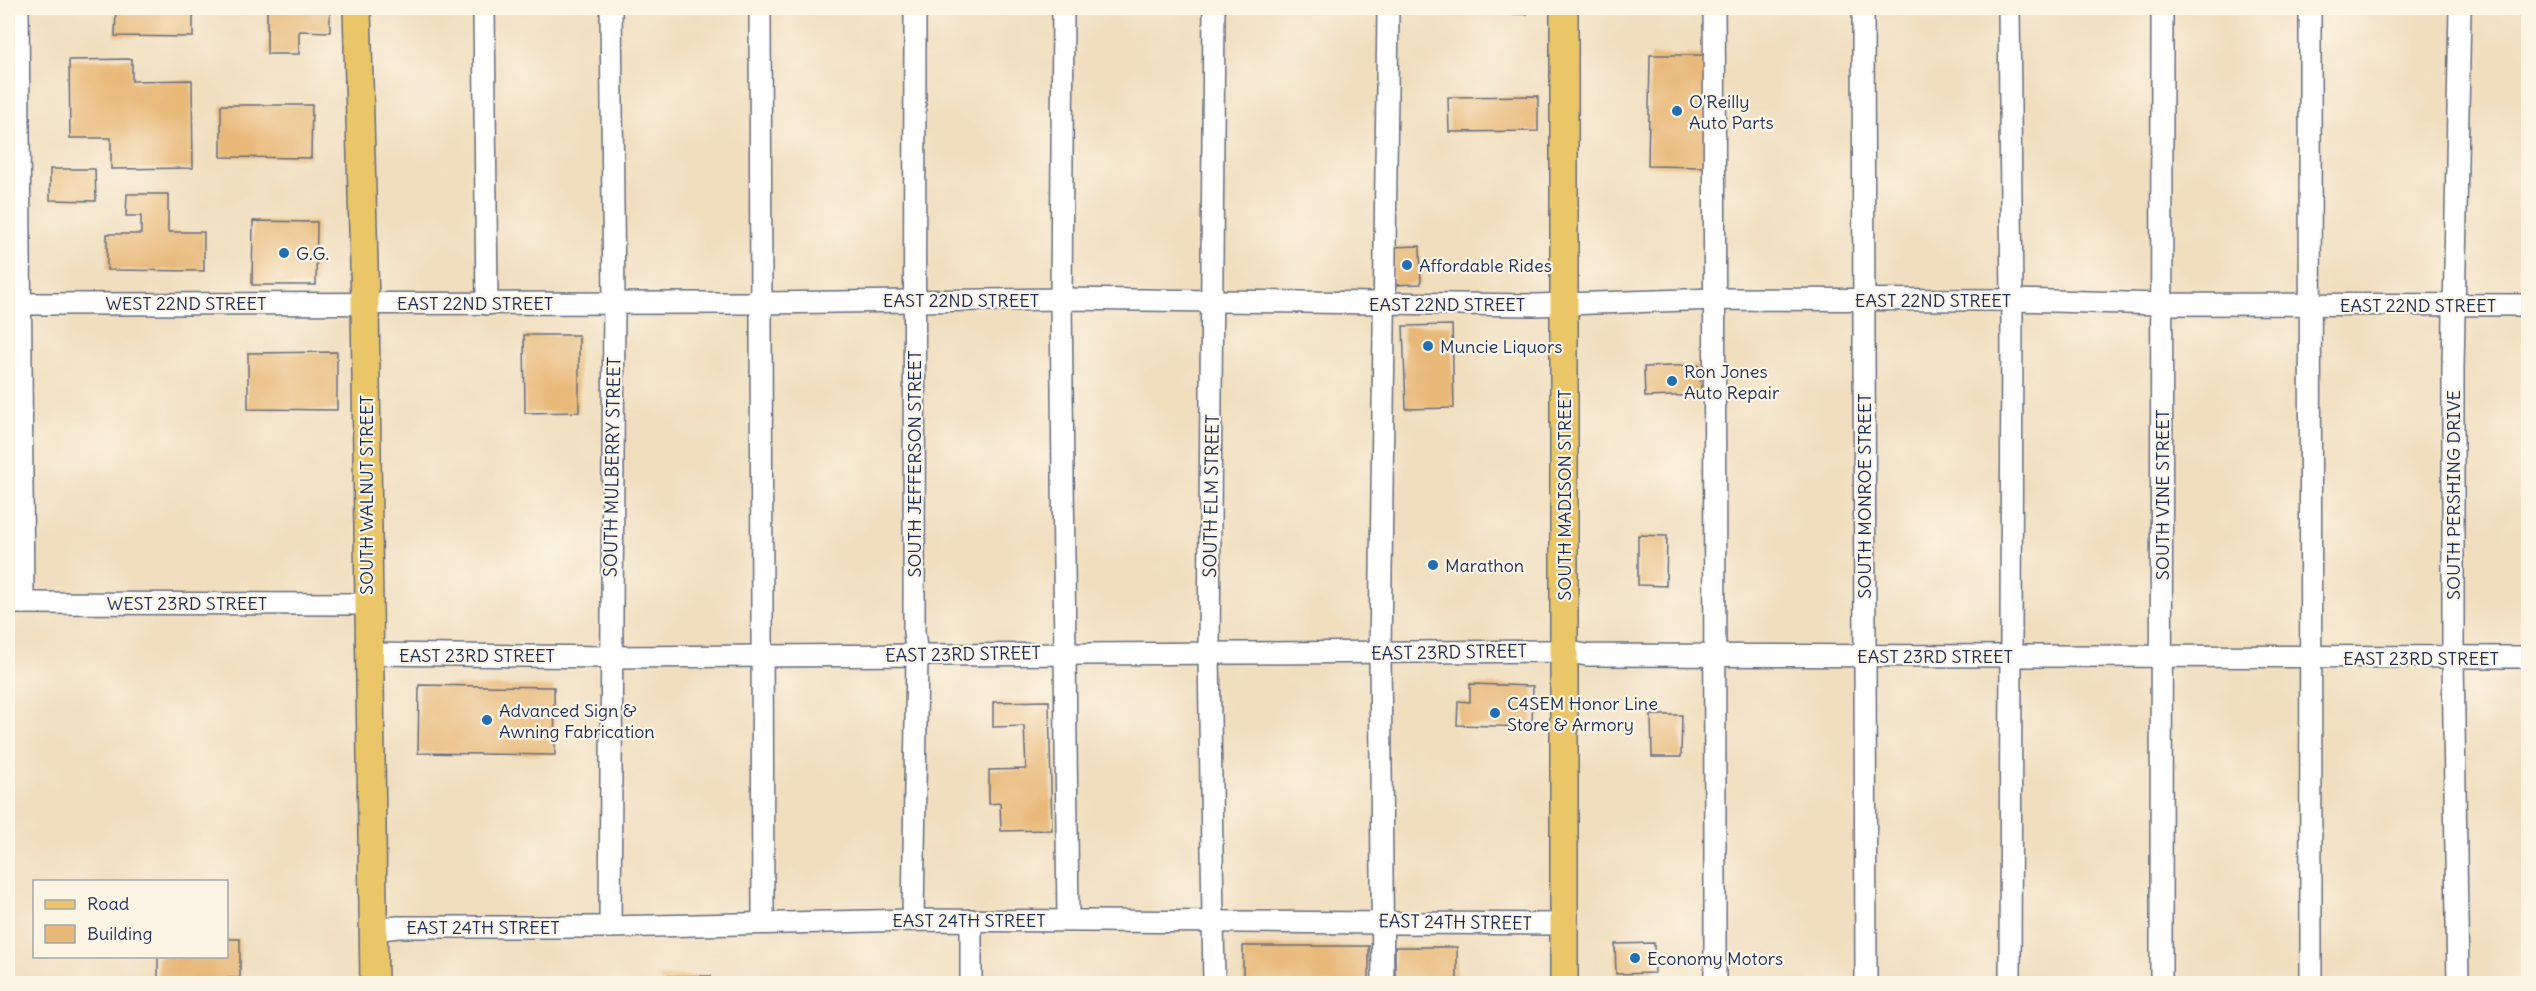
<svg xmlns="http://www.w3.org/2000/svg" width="2536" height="991" viewBox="0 0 2536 991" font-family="Delius,sans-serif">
<rect width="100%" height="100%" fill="#fcf5e5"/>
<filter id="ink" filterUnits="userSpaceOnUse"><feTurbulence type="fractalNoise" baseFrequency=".0167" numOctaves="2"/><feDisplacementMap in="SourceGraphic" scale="12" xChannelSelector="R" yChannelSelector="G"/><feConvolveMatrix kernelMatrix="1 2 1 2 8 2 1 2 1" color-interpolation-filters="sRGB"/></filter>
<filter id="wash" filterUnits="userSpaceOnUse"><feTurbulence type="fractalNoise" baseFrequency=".008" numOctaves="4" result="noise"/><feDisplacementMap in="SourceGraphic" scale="24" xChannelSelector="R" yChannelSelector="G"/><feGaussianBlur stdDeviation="1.35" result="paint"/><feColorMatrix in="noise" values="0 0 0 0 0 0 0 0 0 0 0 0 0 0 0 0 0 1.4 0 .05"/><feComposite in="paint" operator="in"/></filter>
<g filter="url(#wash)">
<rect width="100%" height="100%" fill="#f0debe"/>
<g id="blocks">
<!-- building -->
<g fill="#e8b979">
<polygon points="116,8 193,8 193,37 115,36"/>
<polygon points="267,8 330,8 330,32 299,31 299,54 267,54"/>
<rect x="1471" y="8" width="56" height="6"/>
<polygon points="1650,55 1706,55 1705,167 1648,166"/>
<polygon points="132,59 132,81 192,80 193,168 111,169 111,138 70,138 69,60"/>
<polygon points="1538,96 1538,131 1449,132 1448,97"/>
<polygon points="221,105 312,105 311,158 221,157"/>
<polygon points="50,169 95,169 96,201 50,200"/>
<polygon points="127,194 168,194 168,232 204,232 204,271 107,270 107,234 141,234 141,216 126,216"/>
<polygon points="253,221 317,222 316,285 252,285"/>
<polygon points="1420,246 1421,284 1393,285 1392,247"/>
<polygon points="1452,325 1454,408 1406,409 1403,326"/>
<polygon points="524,335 579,335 579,412 525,413"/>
<polygon points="337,352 337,410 248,409 248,353"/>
<polygon points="1700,365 1701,395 1645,397 1644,367"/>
<polygon points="1638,535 1667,536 1666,586 1638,585"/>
<polygon points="1470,684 1533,686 1532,727 1457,725 1458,701 1470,702"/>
<polygon points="419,685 554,687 555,755 418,753"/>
<polygon points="1049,701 1052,830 1001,831 1000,803 989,804 989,770 1026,769 1024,726 993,727 993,702"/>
<polygon points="1651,715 1682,715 1681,757 1652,757"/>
<polygon points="226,939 240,939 240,978 223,978 223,984 158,982 158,956 226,956"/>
<polygon points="1654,943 1655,973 1616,974 1615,944"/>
<polygon points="1243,946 1369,946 1369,984 1243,983"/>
<polygon points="1395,947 1457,947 1457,983 1395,981"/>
<rect x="660" y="976" width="51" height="8"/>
</g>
</g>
</g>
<g filter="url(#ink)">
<use href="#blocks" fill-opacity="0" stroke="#666c80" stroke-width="1.5"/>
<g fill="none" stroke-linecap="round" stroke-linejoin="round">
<!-- minor casing -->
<g stroke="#666c80" stroke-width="24">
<g id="minor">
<polyline points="18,8 23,603"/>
<polyline points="484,8 487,304"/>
<polyline points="760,8 763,923"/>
<polyline points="1063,8 1061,299 1068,920"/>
<path d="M1714 8C1717 333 1713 658 1715 984"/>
<polyline points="1863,8 1866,984"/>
<polyline points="2009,8 2012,300 2010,984"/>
<polyline points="2310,8 2311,984"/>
<polyline points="8,304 761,303 1061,299 1535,305 1717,299 2012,300 2162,304 2528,305"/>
<polyline points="8,603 367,604"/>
<path d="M369 654 610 657 1563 651 1587 655C1901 658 2215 656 2528 657"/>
<polyline points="913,920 917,655 914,632 915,8"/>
<polyline points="971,920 971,984"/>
<polyline points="610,927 614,302 611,8"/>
<polyline points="374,930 398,927 610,927 913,920 1564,924"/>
<polyline points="1214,984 1209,652 1214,8"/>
<polyline points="1383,984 1380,653 1388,8"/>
<polyline points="2161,984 2162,8"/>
<polyline points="2458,984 2453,657 2453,368 2460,8"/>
</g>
</g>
<!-- major casing -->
<g stroke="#666c80" stroke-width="30">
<g id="major">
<polyline points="357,8 365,303 374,984"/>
<polyline points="1564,984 1564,8"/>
</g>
</g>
<!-- minor -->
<use href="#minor" stroke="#fff" stroke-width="21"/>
<!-- major -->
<use href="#major" stroke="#ebc669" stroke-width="27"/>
</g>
</g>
<!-- markers -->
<g fill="#1f6fb2" stroke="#fcf5e5" stroke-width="2">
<circle cx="1677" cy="111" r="6"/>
<circle cx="284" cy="253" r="6"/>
<circle cx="1407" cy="265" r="6"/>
<circle cx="1428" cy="346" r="6"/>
<circle cx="1672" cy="381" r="6"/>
<circle cx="1433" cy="565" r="6"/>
<circle cx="1495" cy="713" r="6"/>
<circle cx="487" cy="720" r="6"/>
<circle cx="1635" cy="958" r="6"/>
</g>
<g text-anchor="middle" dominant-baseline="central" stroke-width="4.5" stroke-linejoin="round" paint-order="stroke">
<!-- poi labels -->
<g font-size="18" fill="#1b2f5e" stroke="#fcf5e5" text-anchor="start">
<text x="1689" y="101">O'Reilly<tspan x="1689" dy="21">Auto Parts</tspan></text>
<text x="296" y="253">G.G.</text>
<text x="1419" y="265">Affordable Rides</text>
<text x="1440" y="346">Muncie Liquors</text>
<text x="1684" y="371">Ron Jones<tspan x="1684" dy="21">Auto Repair</tspan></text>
<text x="1445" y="565">Marathon</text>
<text x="1507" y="703">C4SEM Honor Line<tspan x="1507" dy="21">Store &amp; Armory</tspan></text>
<text x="499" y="710">Advanced Sign &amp;<tspan x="499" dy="21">Awning Fabrication</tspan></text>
<text x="1647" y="958">Economy Motors</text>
</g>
<!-- street labels -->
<g font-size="18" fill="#1b2f5e" stroke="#fcf5e5">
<text x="961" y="300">EAST 22ND STREET</text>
<text x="1933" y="300">EAST 22ND STREET</text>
<text x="186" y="303">WEST 22ND STREET</text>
<text x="475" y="303">EAST 22ND STREET</text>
<text x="1447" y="304">EAST 22ND STREET</text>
<text x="2418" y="305">EAST 22ND STREET</text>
<text transform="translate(914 464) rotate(-90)">SOUTH JEFFERSON STREET</text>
<text transform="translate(612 467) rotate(-89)">SOUTH MULBERRY STREET</text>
<text transform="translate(366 495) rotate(-90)">SOUTH WALNUT STREET</text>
<text transform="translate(1564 495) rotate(-90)">SOUTH MADISON STREET</text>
<text transform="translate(2162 495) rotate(-90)">SOUTH VINE STREET</text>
<text transform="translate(2453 495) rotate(-90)">SOUTH PERSHING DRIVE</text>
<text transform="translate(1211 496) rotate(-89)">SOUTH ELM STREET</text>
<text transform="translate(1864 496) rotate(-90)">SOUTH MONROE STREET</text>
<text x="187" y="603">WEST 23RD STREET</text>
<text transform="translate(1449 652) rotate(-1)">EAST 23RD STREET</text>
<text transform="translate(963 654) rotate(-1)">EAST 23RD STREET</text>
<text x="477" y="655">EAST 23RD STREET</text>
<text x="1935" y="656">EAST 23RD STREET</text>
<text x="2421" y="658">EAST 23RD STREET</text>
<text x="969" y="920">EAST 24TH STREET</text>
<text transform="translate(1455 922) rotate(1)">EAST 24TH STREET</text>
<text x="483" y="927">EAST 24TH STREET</text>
</g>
</g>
<!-- margin -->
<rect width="2536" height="991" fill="none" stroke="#fcf5e5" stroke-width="30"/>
<!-- legend -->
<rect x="33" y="880" width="195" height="78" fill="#fcf5e5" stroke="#a2a6af" stroke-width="1.5"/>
<rect x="45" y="900" width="30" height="9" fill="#ebc669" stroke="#a2a6af" stroke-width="1.5"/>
<text x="87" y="910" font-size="18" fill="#1b2f5e">Road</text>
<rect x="45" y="925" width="30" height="18" fill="#e8b979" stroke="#a2a6af" stroke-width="1.5"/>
<text x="87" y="940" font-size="18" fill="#1b2f5e">Building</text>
</svg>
